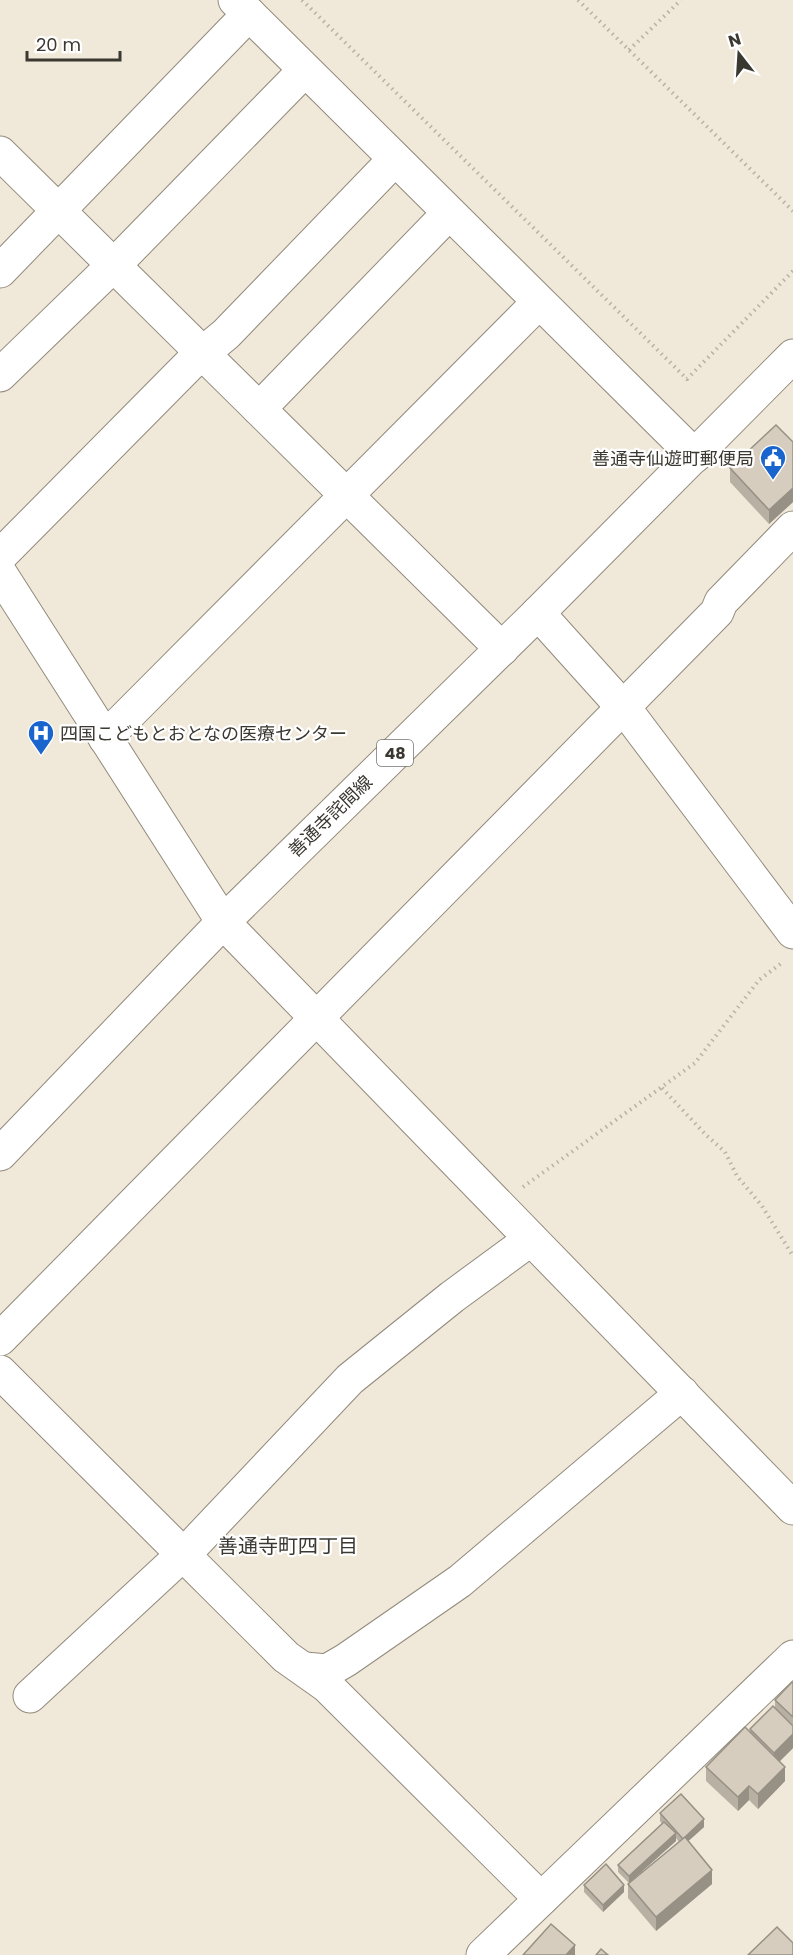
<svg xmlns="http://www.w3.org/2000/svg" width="793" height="1955" viewBox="0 0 793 1955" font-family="Poppins,'Noto Sans JP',sans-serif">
<rect width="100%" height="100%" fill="#f0e8d8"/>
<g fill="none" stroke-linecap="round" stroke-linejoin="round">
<!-- minor casing -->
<g stroke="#928a7c" stroke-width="35">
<g id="minor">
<polyline points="235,0 695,456"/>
<polyline points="0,153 502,649"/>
<polyline points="0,271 249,14"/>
<polyline points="0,375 125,254 305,70"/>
<polyline points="259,409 449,213"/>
<polyline points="0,556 191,363 226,334 395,159"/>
<polyline points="0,573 223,922 793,1508"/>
<polyline points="538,613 628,713 793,932"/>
<polyline points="105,738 539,302"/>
<polyline points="0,1339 717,612 721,602 793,528"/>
<polyline points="0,1372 286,1657 327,1686 541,1899"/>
<polyline points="305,1669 327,1671 346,1660 460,1581 682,1393"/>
<polyline points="30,1696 194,1544 350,1379 452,1297 531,1239"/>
<polyline points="483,1955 793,1657"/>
</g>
</g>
<!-- major casing -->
<g stroke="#928a7c" stroke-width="35">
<polyline id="major" points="0,1154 223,922 538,613 793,356"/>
</g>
<!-- path -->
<g stroke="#b8b1a4" stroke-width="4" stroke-dasharray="1.5 4.5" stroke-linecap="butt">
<polyline points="302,0 687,379 793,271"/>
<polyline points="578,0 793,211"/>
<polyline points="629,50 681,0"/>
<polyline points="662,1088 706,1135 725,1152 737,1176 762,1206 793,1256"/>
<polyline points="523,1187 695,1063 759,980 783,962"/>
</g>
<!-- minor -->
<use href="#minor" stroke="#fff" stroke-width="33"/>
<!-- major -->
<use href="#major" stroke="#fff" stroke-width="33"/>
</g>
<!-- wall -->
<g fill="#b8b0a3">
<polygon points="793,442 793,502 769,524 730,482 730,468"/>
<polygon points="793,1683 793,1748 780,1761 785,1781 758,1809 749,1800 738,1811 706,1781 706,1767 750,1732 750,1729 775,1707 775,1700"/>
<polygon points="660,1813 704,1827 688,1841 712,1884 656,1931 628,1898 628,1884 679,1842 676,1838 676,1841 629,1883 618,1872 618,1865 662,1824 660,1821"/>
<polygon points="584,1885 624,1892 603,1912 584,1892"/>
</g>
<!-- shaded-wall -->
<g fill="#969085">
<polygon points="793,488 793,502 769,524 769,510"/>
<polygon points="793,1734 793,1748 774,1767 774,1753"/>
<polygon points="785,1767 785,1781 758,1809 758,1794"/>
<polygon points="749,1786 749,1800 738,1811 738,1797"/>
<polygon points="704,1819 704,1827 683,1846 683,1839"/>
<polygon points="676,1833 676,1841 629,1883 629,1876"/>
<polygon points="712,1870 712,1884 656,1931 656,1917"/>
<polygon points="624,1885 624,1892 603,1912 603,1905"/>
<polygon points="575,1945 575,1955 566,1955"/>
</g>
<!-- building -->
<g fill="#d6cdbe" stroke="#969085" stroke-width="1.5">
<polygon points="776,425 793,442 793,488 769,510 730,468"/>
<polygon points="792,1682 793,1683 793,1717 775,1700"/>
<polygon points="773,1706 793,1726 793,1734 774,1753 750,1729"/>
<polygon points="745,1727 785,1767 758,1794 749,1786 738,1797 706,1767"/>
<polygon points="681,1794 704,1819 683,1839 660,1813"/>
<polygon points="664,1822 676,1833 629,1876 618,1865"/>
<polygon points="685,1837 712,1870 656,1917 628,1884"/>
<polygon points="606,1864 624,1885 603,1905 584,1885"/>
<polygon points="551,1924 575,1945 566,1955 523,1955"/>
<polygon points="777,1927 793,1943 793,1955 748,1955"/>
<polygon points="601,1949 608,1955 596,1955"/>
</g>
<!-- icons -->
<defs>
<g id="civic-pin" transform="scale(1.35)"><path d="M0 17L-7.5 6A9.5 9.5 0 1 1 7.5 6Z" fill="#1a64ce" stroke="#fff"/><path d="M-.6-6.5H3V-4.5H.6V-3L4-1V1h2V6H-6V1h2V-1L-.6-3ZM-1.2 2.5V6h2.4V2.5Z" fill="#fff"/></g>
<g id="hospital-pin" transform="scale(1.35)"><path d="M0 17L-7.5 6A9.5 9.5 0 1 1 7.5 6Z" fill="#1a64ce" stroke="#fff"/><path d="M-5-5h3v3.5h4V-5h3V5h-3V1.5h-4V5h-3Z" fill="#fff"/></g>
</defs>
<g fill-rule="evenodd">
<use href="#civic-pin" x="773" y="458"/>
<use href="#hospital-pin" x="41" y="733"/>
</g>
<g text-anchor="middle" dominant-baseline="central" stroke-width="4.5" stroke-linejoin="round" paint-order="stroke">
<!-- shield labels -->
<rect fill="#fff" stroke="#767470" stroke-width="1.5" x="377" y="740" width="36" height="26" rx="4.5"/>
<g font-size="16" font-weight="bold" fill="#3b3832">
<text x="395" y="753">48</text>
</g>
<!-- poi labels -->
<g font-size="18" fill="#3b3832" stroke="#fff" text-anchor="end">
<text x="754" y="458">善通寺仙遊町郵便局</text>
<text x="60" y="733" text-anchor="start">四国こどもとおとなの医療センター</text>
</g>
<!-- street labels -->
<g font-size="18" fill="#3b3832" stroke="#fff">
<text transform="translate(330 816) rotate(-44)">善通寺詫間線</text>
</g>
<!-- neighbourhood labels -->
<g font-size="20" fill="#3b3832" stroke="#fff">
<text x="288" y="1546">善通寺町四丁目</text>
</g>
</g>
<!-- north arrow -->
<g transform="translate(739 54) rotate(343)" stroke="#ffffff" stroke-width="4.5" paint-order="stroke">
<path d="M0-4.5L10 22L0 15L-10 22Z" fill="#3b3832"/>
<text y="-9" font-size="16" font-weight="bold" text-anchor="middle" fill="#3b3832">N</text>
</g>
<!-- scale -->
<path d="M27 51v9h93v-9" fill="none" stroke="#3b3832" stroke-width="3"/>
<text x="36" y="51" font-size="18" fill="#3b3832" stroke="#ffffff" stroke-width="4.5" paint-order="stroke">20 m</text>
</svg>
